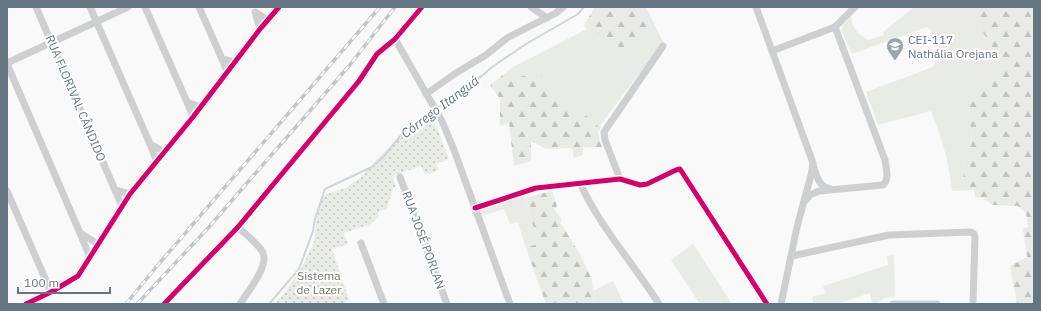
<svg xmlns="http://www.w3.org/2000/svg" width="1041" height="311" viewBox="0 0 1041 311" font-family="'IBM Plex Sans',sans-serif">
<defs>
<pattern id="forest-firs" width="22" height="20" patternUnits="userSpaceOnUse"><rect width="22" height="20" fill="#e8ebe6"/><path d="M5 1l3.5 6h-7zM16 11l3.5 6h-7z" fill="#c0c3c0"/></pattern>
<pattern id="park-dots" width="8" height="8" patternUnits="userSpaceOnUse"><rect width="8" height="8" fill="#e8ebe6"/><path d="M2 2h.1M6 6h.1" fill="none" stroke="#c0c3c0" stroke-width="1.8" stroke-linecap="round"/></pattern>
</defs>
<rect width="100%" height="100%" fill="#f9f9f9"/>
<!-- grass -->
<g fill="#e8ebe6">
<path d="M914 7H968L1004 67 965 106 971 126 972 144 966 153 963 168 964 183 974 190 952 191C949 161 942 139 931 111L878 125 866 92 933 67 938 55 931 31 927 27 852 54 841 30 843 25 851 17C851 28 860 35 868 40L884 35 883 32Z"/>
<path d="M650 15 663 42 601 124 599 131 596 120C569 110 555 93 537 71L517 78 513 67 587 29 593 32 597 39 602 40 611 47 647 30Z"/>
<polygon points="523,196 539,243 526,248 518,222 510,224 504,209 481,216 479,210"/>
<polygon points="693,244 732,304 700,304 671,260"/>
<polygon points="894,255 895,297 885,298 876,304 872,304 870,293 837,304 814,304 812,297 826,293 823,286 888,265 887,256"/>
<polygon points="613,281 624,304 594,304 593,291"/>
</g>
<!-- forest -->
<g fill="url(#forest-firs)">
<polygon points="595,7 646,7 650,15 647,30 640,41 630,47 611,47 602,40 593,37 593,32 587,29 584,25"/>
<polygon points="968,7 1034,7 1034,304 1017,304 1010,266 1027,257 1023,229 1028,227 1026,213 1018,206 992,205 984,198 975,197 974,190 964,183 963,168 966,153 972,144 971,126 964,106 1004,67"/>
<path d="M513 67 517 78 537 71C555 93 569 110 596 120 599 129 598 138 602 147H583V155L574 158 572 148 546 149 531 141V161L514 166 509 122 500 126V99L490 85Z"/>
<polygon points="552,191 557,206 554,209 562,220 560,222 581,256 592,280 594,304 546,304 526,248 539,243 524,198"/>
</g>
<!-- park -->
<path fill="url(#park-dots)" d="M430 116 437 128 449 159 436 164 439 170 425 175 421 166 392 176 396 186 393 188C392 196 388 201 387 209L378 212 379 216 371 224 344 233 348 244 332 249 349 300 343 304H274L287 290 303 265 314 242 319 205 326 194 346 188 361 177 380 156 412 128Z"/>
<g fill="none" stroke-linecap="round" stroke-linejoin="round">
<!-- stream -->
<polyline stroke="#ced6d9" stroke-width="2" points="269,304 299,269 313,231 315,219 325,189 372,167 383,157 407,128 442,105 458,97 492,67 526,44 578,14 584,7"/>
<!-- minor -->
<g stroke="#cecfd0" stroke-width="7">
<polyline points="36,7 115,190"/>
<polyline points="90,7 150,144"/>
<polyline points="145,7 187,102"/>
<polyline points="199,7 222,59"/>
<polyline points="531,7 547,18"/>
<polyline points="756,7 813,163 811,175 797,227 781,304"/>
<polyline points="260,29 255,12 268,20"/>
<polyline points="395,39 442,121 454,150 510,304"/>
<polyline points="772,51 835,27 855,7"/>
<polyline points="7,63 128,7"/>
<polyline points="7,64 80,233"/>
<polyline points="227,72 222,59 235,62"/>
<polyline points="426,94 456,73 486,55 507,38 556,13 563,7"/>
<polyline points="193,117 187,102 201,107"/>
<polyline points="157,162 150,144 165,152"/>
<path d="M813 165C817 176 818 186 830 189"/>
<polyline points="400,177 447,304"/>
<polyline points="620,179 605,140 604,132 663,46"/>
<path d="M580 183C600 227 633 263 659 304"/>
<polyline points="7,191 51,292"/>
<path d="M806 200 810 195 819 191 883 185C890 179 886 169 885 160L835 27"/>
<polyline points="122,206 115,190 130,194"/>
<polyline points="475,208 536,188 620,179 640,185 647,184 676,170 680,169 767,304"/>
<path d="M238 227C245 234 256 242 262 251 271 265 247 292 240 304"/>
<polyline points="361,243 384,304"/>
<polyline points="792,256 889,235 971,232 974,234 975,237 973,304"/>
<polyline points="90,258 80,233 98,244"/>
<polyline points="164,304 238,227 359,81 377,54 395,39 422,7"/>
<polyline points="893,304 937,304"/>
</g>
<!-- tertiary -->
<polyline stroke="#cecfd0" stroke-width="8" points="26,304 51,292 78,276 130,194 193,117 260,29 279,7"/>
<!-- rail casing -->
<g stroke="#c3c5c6" stroke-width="3.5">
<g id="rail">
<polyline points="126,304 157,266 380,7"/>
<polyline points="137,304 209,227 253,176 349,66 395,7"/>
</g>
</g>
<!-- rail -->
<use href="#rail" stroke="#fff" stroke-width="2" stroke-dasharray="6" stroke-linecap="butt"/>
<!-- cycleway casing -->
<g stroke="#fff" stroke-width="8">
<g id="cycleway">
<polyline points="475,208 536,188 620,179 640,185 647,184 676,170 680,169 767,304"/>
<polyline points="26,304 51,292 78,276 130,194 193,117 260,29 279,7"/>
<polyline points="164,304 238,227 359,81 377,54 395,39 422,7"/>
</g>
</g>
<!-- cycleway -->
<use href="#cycleway" stroke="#d6006c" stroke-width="5"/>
</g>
<!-- icons -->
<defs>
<g id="school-pin" transform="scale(0.9)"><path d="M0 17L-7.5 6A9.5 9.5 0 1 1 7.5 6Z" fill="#99a4ac" stroke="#fff"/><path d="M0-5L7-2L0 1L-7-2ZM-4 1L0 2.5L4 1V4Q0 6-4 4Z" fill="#fff"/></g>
</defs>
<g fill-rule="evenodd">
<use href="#school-pin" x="895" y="46"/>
</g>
<g text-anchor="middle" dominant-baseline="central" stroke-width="4" stroke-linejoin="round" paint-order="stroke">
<!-- poi labels -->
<g font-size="12" fill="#657683" stroke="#fff" text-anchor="start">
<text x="908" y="39">CEI-117<tspan x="908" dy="14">Nathália Orejana</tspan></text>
</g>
<!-- street labels -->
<g font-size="12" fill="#657683" stroke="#fff">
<text transform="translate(76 98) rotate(67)">RUA FLORIVAL CÂNDIDO</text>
<text transform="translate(424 240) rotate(70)">RUA JOSÉ PORLAN</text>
</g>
<!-- park labels -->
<g font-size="12" fill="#687a64" stroke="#fff">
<text x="319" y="275">Sistema<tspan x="319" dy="14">de Lazer</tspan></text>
</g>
<!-- water labels -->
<g font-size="13" font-style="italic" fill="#60757c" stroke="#fff">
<text transform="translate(440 107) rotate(-37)">Córrego Itanguá</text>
</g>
</g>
<!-- border -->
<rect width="1041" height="311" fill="none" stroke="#657683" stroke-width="16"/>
<!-- scale -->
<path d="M18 287v6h92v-6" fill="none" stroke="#657683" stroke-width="2"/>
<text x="24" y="287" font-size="12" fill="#657683" stroke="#ffffff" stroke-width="3" paint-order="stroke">100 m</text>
</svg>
